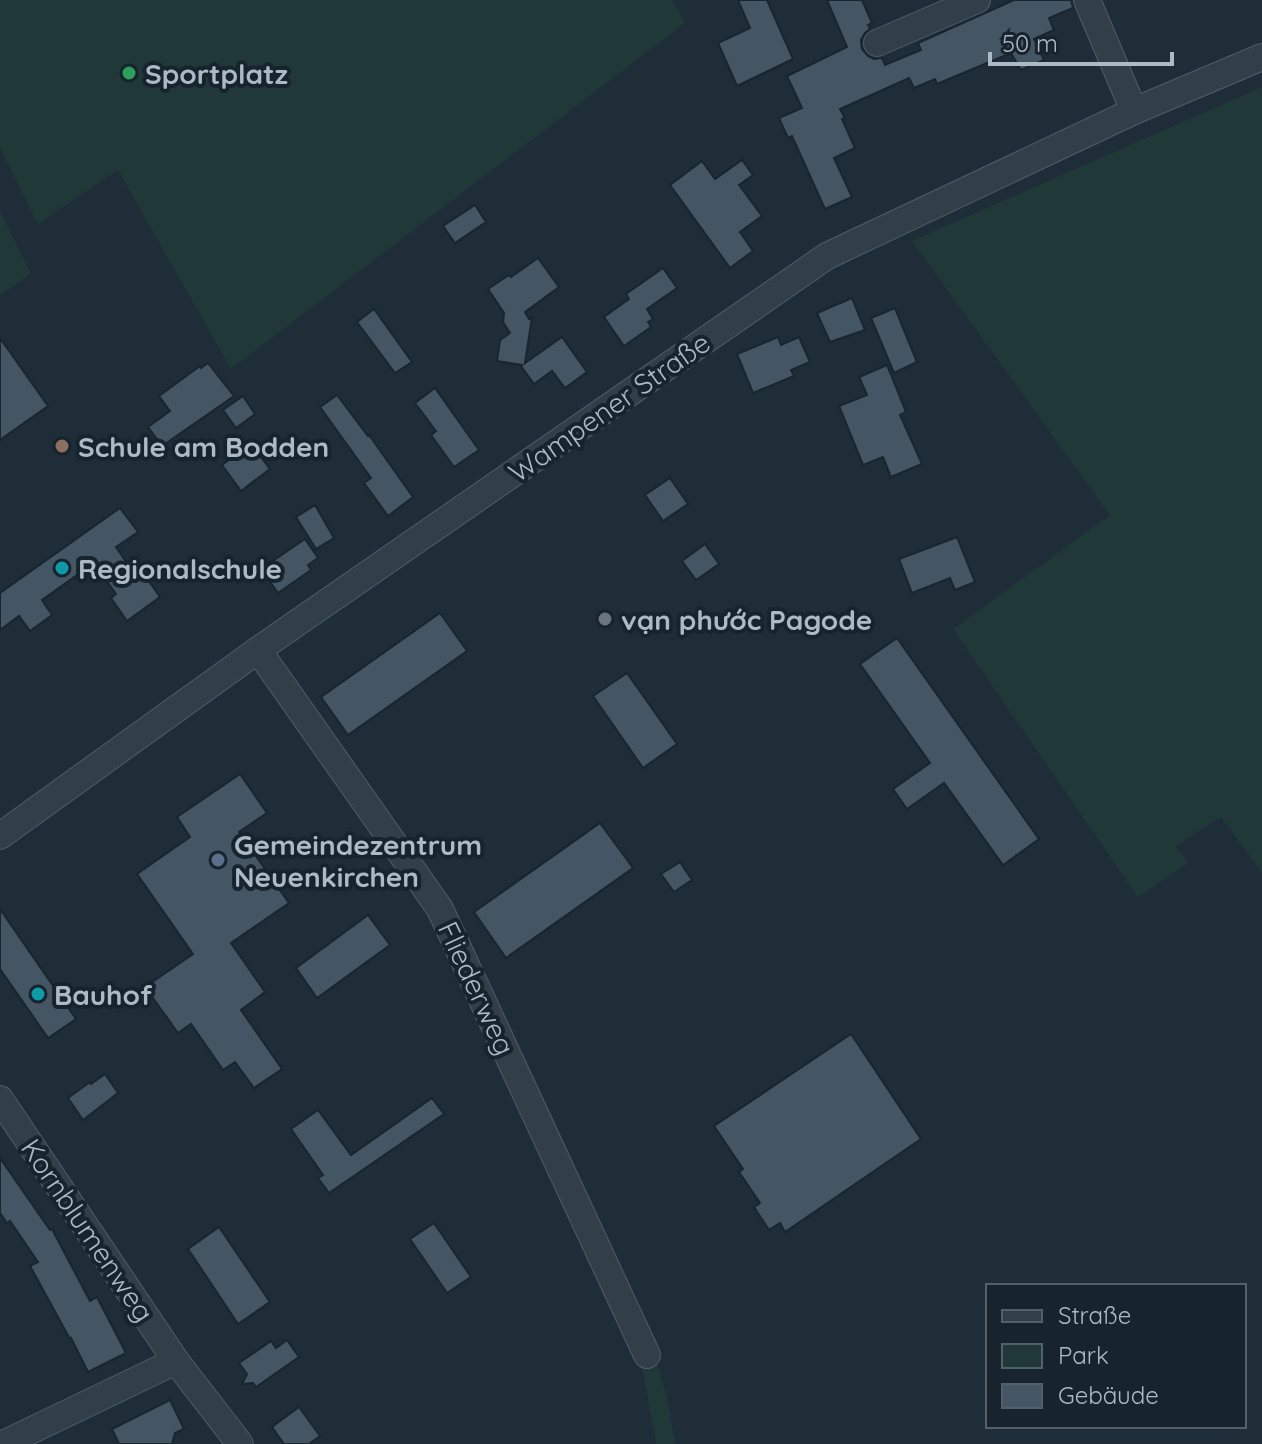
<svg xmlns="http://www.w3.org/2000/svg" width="1262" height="1444" viewBox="0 0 1262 1444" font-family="Quicksand,sans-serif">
<rect width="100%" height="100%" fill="#1e2d38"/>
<!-- green -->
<g fill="#203938">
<polygon points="0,0 672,0 685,23 231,369 118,170 38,224 0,147"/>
<polygon points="1262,87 1262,873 1221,817 1176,846 1188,863 1138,897 953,629 1110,515 912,241"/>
<polygon points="0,211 31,274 0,295"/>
<polygon points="653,1350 667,1397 675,1444 656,1444 641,1359"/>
</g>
<!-- building -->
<g fill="#445563" stroke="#19262f" stroke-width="2">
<polygon points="738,0 767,0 793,59 737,86 718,43 750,28"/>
<polygon points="827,0 862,0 872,23 868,25 870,29 865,33 861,40 862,49 868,56 874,59 882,58 885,65 921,50 918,43 1014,0 1071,0 1073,8 1049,18 1054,30 1034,39 1044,60 1021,70 1011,53 937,84 935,79 914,88 909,78 840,109 845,118 842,119 855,148 834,158 852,197 825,209 792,136 788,138 779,118 802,108 787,76 847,47"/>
<polygon points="742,160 753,175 739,185 762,216 740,232 753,251 730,268 670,185 702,161 715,179"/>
<polygon points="475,205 486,222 455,243 443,226"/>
<polygon points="538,258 559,287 525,312 529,319 532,317 525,363 562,337 587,372 565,388 552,371 534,384 521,366 522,365 497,361 500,340 510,333 503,322 504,313 488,289 509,275 511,277"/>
<polygon points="663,268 677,288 647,309 653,319 648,322 651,327 624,346 604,317 629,299 626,294"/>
<polygon points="852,298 865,330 830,342 817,313"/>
<polygon points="895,308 917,362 894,373 871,318"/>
<polygon points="374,309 412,362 395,373 357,322"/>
<polygon points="778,337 781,345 799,337 810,362 791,370 794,376 753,393 737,354"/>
<polygon points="0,338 48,406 0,440"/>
<polygon points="208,363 234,396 162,446 148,427 170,411 159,396 200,366 201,368"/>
<polygon points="887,365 906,412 900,415 922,464 891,477 883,457 863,465 839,406 867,395 859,377"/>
<polygon points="435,388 479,450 454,467 431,435 436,431 415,403"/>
<polygon points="337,395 368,436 369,435 413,497 388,516 364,483 371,478 320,407"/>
<polygon points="243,396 255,414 236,428 223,410"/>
<polygon points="251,444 270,469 241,491 222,465"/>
<polygon points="670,478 688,504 663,521 645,495"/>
<polygon points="315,505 334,538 316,549 296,517"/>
<polygon points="120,508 138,532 116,547 138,579 144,574 160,597 127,621 111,598 116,594 94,563 42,600 52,615 30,631 19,616 0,630 0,593"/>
<polygon points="957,537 975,582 955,590 950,578 912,593 899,559"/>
<polygon points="305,539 318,558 308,565 311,570 278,593 261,569"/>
<polygon points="705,544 719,564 696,580 682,561"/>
<polygon points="440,613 467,651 348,735 321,697"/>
<polygon points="897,638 1039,839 1003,865 944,783 907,809 893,789 930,763 860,664"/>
<polygon points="627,673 677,744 643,768 593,696"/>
<polygon points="240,774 267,813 239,832 289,903 231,943 265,992 241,1010 282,1069 254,1088 235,1062 223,1070 191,1024 178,1033 145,987 193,954 137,874 190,837 177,817"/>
<polygon points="600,823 633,868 506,958 474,912"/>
<polygon points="680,862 692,880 674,892 661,874"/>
<polygon points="0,909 76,1019 48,1038 0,969"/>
<polygon points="368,915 390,945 317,998 296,968"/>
<polygon points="851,1034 921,1139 785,1232 780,1223 769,1230 754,1207 760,1203 739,1172 743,1169 714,1126"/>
<polygon points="105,1074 118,1093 83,1120 68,1098 90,1082 91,1084"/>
<polygon points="432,1098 444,1114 329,1193 318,1178 323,1175 291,1129 318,1110 351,1155"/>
<polygon points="0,1158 50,1230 52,1229 90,1301 97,1297 126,1353 88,1372 71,1338 70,1339 30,1266 38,1262 10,1221 7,1223 0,1213"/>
<polygon points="434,1223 471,1277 447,1293 410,1239"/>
<polygon points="219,1227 270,1302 238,1324 188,1249"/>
<polygon points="287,1340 299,1357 256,1387 253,1383 242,1384 247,1374 239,1363 271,1341 276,1348"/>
<polygon points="170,1400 184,1429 175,1433 172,1444 119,1444 112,1429"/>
<polygon points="299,1407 320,1436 309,1444 284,1444 272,1427"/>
</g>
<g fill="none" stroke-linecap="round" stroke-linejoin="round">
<!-- minor casing -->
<g stroke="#4f5d67" stroke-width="28">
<g id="minor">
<polyline points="1087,0 1134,111"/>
<polyline points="877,43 977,0"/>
<polyline points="258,650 440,909 647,1355"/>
<polyline points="0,836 258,650 827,256 1134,111 1262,57"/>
<polyline points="0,1099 176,1361 240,1444"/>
<polyline points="3,1444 176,1361"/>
</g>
</g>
<!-- minor -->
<use href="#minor" stroke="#323f49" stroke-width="26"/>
</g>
<!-- markers -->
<circle fill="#2e9e5b" stroke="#17242d" stroke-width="3" cx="129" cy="73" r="8"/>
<circle fill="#8d6e63" stroke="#17242d" stroke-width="3" cx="62" cy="446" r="8"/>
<g fill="#0f9aa8" stroke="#17242d" stroke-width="3">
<circle cx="62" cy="568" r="8"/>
<circle cx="38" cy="994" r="8"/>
</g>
<circle fill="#6b7280" stroke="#17242d" stroke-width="3" cx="605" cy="619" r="8"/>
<circle fill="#5c6f8a" stroke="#17242d" stroke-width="3" cx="218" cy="860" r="8"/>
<g text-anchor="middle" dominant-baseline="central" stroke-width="8" stroke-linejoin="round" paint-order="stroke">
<!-- poi labels -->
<g font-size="28" font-weight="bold" fill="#acbac6" stroke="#17242d" text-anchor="start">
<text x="145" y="73">Sportplatz</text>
<text x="78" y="446">Schule am Bodden</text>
<text x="78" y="568">Regionalschule</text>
<text x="621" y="619">vạn phước Pagode</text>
<text x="234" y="844">Gemeindezentrum<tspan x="234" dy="32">Neuenkirchen</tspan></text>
<text x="54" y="994">Bauhof</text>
</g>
<!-- street labels -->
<g font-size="28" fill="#acbac6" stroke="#17242d">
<text transform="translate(609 407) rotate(-35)">Wampener Straße</text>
<text transform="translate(477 988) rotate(65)">Fliederweg</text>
<text transform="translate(88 1230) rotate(56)">Kornblumenweg</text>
</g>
</g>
<!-- legend -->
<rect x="986" y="1284" width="260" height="144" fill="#17242d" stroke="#53606a" stroke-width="2"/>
<rect x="1002" y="1310" width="40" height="12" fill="#323f49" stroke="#53606a" stroke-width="2"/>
<text x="1058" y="1324" font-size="24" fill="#acbac6">Straße</text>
<rect x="1002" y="1344" width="40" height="24" fill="#203938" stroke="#53606a" stroke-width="2"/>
<text x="1058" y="1364" font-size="24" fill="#acbac6">Park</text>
<rect x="1002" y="1384" width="40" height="24" fill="#445563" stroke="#53606a" stroke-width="2"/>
<text x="1058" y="1404" font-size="24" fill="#acbac6">Gebäude</text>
<!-- scale -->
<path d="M990 52v12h182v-12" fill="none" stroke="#acbac6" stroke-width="4"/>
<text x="1002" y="52" font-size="24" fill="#acbac6" stroke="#17242d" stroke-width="6" paint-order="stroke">50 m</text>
</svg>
